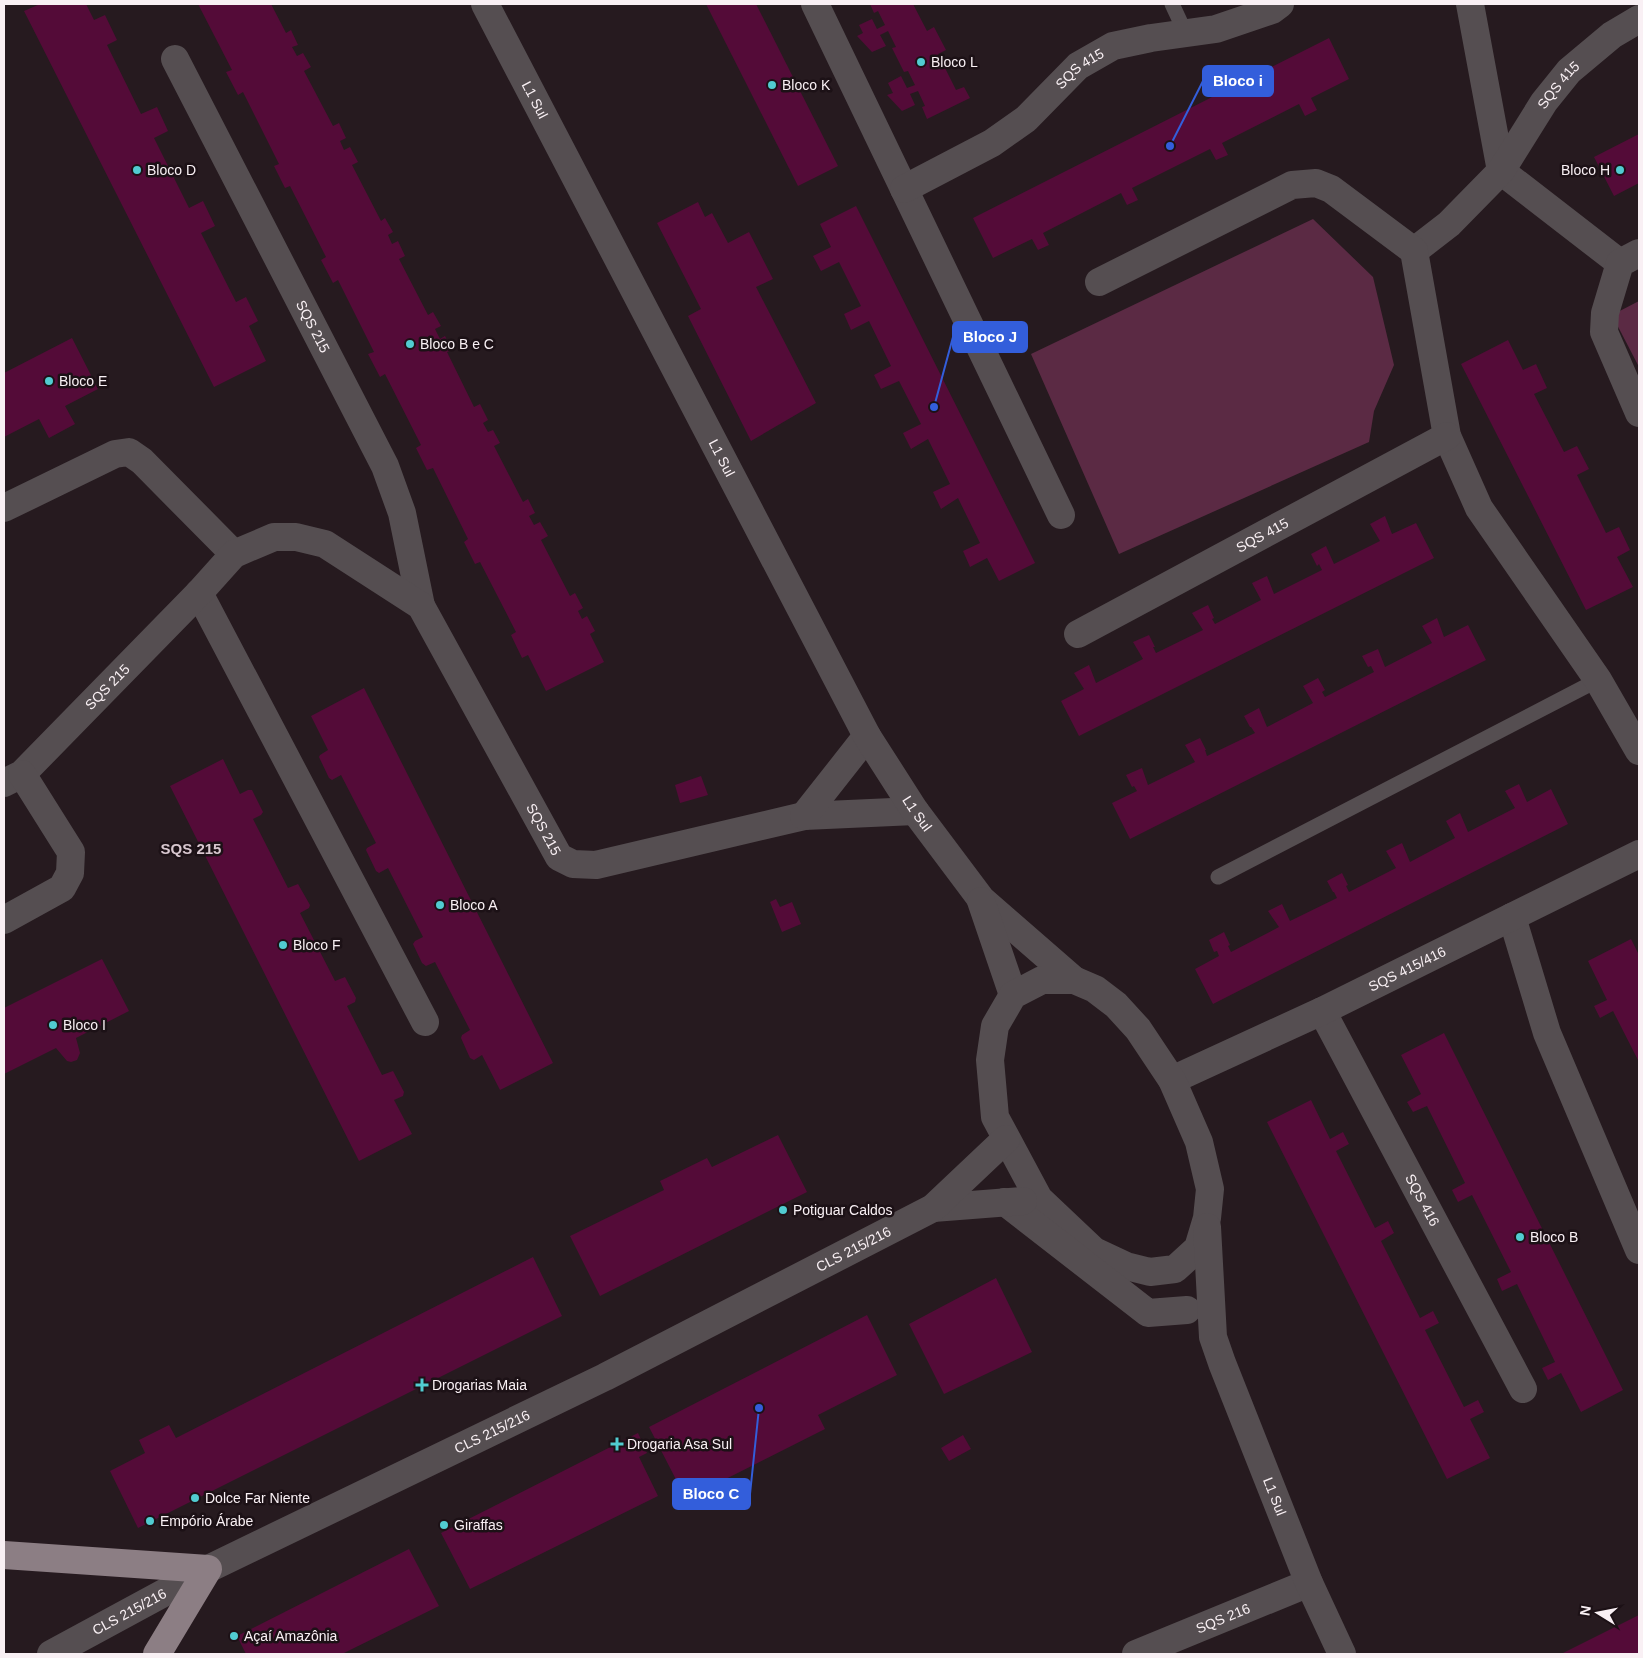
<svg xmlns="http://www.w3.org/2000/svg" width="1643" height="1658" viewBox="0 0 1643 1658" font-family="Helvetica,sans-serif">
<rect width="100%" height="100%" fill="#261a1f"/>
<!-- green -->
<g fill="#5b2a44">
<polygon points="1313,219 1373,277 1394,365 1374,411 1369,442 1119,554 1031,354"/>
<polygon points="1639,301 1639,367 1612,315"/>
</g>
<!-- building -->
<g fill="#540b38">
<polygon points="40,4 86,4 94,20 105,15 117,40 107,45 141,114 157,107 168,131 154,138 189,208 203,201 215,226 201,233 236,302 246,297 258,321 249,326 266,361 214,387 24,11"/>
<polygon points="198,4 271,4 286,33 291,30 298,45 292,47 297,56 303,53 311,67 304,71 333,126 339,123 346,138 340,141 344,150 350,147 358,162 352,165 381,221 385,218 393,232 388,235 392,244 398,241 405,256 399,259 428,315 433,312 441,326 435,329 440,339 445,336 452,350 447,352 474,407 480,404 488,420 483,423 488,432 493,430 500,443 494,446 523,502 528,499 535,513 529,516 534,525 540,522 548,536 541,540 570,596 575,593 583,608 578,611 582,619 587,616 595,631 590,634 604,662 546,691 528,655 522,658 511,635 516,632 480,562 475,564 464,542 468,539 433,468 427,470 416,448 421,445 385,374 380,377 368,354 374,352 338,280 333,283 321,260 326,257 290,186 285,188 274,166 279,164 243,92 238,95 226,72 232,70"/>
<polygon points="706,4 756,4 838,166 798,186"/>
<polygon points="870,4 913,4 927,31 934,27 946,50 938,54 956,90 964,87 970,98 927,119 922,107 925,106 918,91 910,94 915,105 902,111 887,95 893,93 888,83 901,76 907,88 915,85 908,71 904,72 892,48 896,47 888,31 880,35 886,46 872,52 857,36 863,33 859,25 872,19 877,29 885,25 878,11 874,13"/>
<polygon points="1329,38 1349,79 1311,98 1317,110 1305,116 1299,104 1222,143 1228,155 1216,160 1210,149 1132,188 1138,200 1127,205 1121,193 1043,233 1049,245 1038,250 1032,239 993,258 973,218"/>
<polygon points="1639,134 1639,183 1614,196 1594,157"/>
<polygon points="698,202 705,217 712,213 728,243 749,232 773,279 756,287 816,403 751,441 688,316 701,309 657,223"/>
<polygon points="856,206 1035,563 999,581 987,558 970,567 963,551 980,543 958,498 941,509 933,492 950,484 928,439 911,449 903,433 921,424 899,381 881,389 874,375 891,366 869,321 851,330 844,314 861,306 839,262 821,271 813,256 831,247 820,224"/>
<polygon points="72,338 98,389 65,406 75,424 49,438 39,419 4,437 4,373"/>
<polygon points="1508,340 1523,370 1536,364 1547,388 1534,394 1564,452 1577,446 1589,469 1577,475 1606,533 1619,527 1630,550 1617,557 1633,587 1586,610 1461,364"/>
<polygon points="1385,516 1392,534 1416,523 1434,558 1079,736 1061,701 1084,689 1074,673 1089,665 1096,683 1143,659 1133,642 1149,635 1155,647 1153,647 1156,653 1203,630 1192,613 1208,605 1214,618 1212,619 1215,624 1261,600 1252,583 1267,576 1274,594 1322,570 1319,564 1317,566 1311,554 1326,546 1334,564 1380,541 1370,524"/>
<polygon points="1437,618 1444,637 1468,625 1486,660 1130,839 1112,803 1137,791 1134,786 1132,787 1126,775 1142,768 1148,785 1195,762 1185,745 1200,738 1206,750 1205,750 1207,756 1255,733 1251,727 1250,727 1244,716 1259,708 1267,727 1313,703 1303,686 1318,678 1325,690 1322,692 1325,697 1374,672 1371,666 1368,667 1362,656 1378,649 1385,667 1432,643 1422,626"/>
<polygon points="364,688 553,1063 500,1090 482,1055 474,1060 470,1058 461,1038 462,1035 470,1030 435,962 426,966 422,963 413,944 415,941 423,937 388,868 379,873 376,871 366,850 367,848 376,843 341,775 332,780 329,778 319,757 320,755 328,750 311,716"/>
<polygon points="223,759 240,794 248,790 252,790 263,812 261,815 253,819 288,888 298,884 310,905 309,908 300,913 335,981 345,977 356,998 355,1002 347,1006 382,1075 393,1071 404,1092 403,1096 394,1100 412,1134 359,1161 170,786"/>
<polygon points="701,776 708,795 680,803 675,785"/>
<polygon points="1519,784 1527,802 1551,789 1568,824 1213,1004 1195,969 1219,956 1217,951 1214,952 1209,940 1224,932 1230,945 1228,946 1231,952 1279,927 1268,911 1282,904 1290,921 1337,898 1334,892 1333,892 1327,881 1342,873 1348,885 1346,886 1349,892 1396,868 1386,851 1402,843 1410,862 1455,838 1446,821 1460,813 1468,832 1515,808 1505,791"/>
<polygon points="776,899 780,907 792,902 801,924 782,932 770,902"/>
<polygon points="1631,939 1639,955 1639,1062 1613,1011 1600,1018 1594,1006 1607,1000 1588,961"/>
<polygon points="102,959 129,1011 76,1038 80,1053 77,1060 71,1062 67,1061 56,1048 4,1074 4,1008"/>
<polygon points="1444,1033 1623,1390 1581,1412 1561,1373 1548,1380 1542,1368 1555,1362 1517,1284 1502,1291 1497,1279 1511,1272 1472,1195 1458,1202 1452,1190 1465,1183 1427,1106 1413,1112 1407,1102 1421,1094 1401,1055"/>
<polygon points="1311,1100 1330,1139 1343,1132 1349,1144 1336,1151 1375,1228 1388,1221 1394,1233 1381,1241 1420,1318 1433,1311 1439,1323 1425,1330 1464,1407 1478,1400 1484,1412 1470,1419 1490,1458 1447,1479 1267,1122"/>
<polygon points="778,1135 807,1192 600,1296 570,1236 664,1190 660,1181 707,1158 712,1167"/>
<polygon points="533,1257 562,1316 138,1528 110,1471 145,1453 139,1440 169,1425 176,1438"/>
<polygon points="996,1278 1032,1352 944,1394 909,1324"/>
<polygon points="867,1315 897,1375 818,1415 825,1429 686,1499 649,1427"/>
<polygon points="638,1433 647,1453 639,1457 658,1496 470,1589 441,1533"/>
<polygon points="963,1435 971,1449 949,1461 941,1448"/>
<polygon points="409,1549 439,1606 342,1654 246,1654 237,1636"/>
<polygon points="1639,1615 1639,1654 1561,1654"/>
</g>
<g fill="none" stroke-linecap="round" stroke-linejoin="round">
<!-- service -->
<g stroke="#554e51" stroke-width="15">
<polyline points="1172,4 1186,34"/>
<polyline points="1218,877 1598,680"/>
</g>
<!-- minor -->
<g stroke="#554e51" stroke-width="28">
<polyline points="815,4 1061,515"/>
<polyline points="1470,4 1501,171 1620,263"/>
<path id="s1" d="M175 59 385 466 402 513 421 606"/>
<path id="s2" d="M904 189 992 143 1026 119 1078 66 1113 46 1151 38 1216 29 1272 10 1280 4"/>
<path id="s3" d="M1414 251 1449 224 1501 171 1544 102 1569 71 1612 35 1639 19"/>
<polyline points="1639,253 1620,263 1605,313 1604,332 1639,413"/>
<polyline points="1099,282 1292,185 1316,183 1331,189 1414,251 1447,436 1479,508 1598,680 1639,751"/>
<polyline points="4,508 115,454 129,452 142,461 234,554"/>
<polyline points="199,593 425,1022"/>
<path id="s4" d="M1078 634 1447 436"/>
<path id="s5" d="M4 783 22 774 199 593 234 554 274 537H296L325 544 421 606 559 857 573 864 596 865 804 816 915 811"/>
<polyline points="804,816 867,736"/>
<polyline points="1512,917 1547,1033 1639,1250"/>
<polyline points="4,920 62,888 70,873 71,852 22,774"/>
<path id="s6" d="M1322 1011 1523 1389"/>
<path id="s7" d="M1172 1080 1322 1011 1639 854"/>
<path id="s8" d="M1136 1654 1309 1583"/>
</g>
<!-- tertiary -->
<g stroke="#554e51" stroke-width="28">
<path id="s9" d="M485 4 867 736 915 811 981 899 1074 980"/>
<polyline points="981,901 1013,995"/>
<polygon points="1042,980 1074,980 1095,989 1116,1005 1138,1029 1172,1080 1199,1142 1210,1189 1207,1218 1198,1248 1175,1269 1150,1272 1126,1266 1094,1251 1039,1199 995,1117 990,1060 995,1026 1013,995"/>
<polyline points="1005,1202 1148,1313 1187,1310"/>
<polyline points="933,1208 1023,1201"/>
<path id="s10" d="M1207 1227 1213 1337 1222 1363 1309 1583 1342 1654"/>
<path id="s11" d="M51 1654 208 1569 605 1377 933 1208 1006 1139"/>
</g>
<!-- primary -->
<polyline stroke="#8c7e84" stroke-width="28" points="4,1555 208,1569 157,1654"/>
</g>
<!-- markers -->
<g fill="#51ccd1" stroke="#1c1116" stroke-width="2">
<circle cx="921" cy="62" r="5"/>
<circle cx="772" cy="85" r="5"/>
<circle cx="137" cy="170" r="5"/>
<circle cx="1620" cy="170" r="5"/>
<circle cx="410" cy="344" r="5"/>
<circle cx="49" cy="381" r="5"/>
<circle cx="440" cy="905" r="5"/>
<circle cx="283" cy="945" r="5"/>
<circle cx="53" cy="1025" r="5"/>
<circle cx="783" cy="1210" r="5"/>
<circle cx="1520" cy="1237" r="5"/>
<path d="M419.5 1377.5h5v5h5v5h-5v5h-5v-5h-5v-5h5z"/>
<path d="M614.5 1436.5h5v5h5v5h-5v5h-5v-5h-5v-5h5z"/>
<circle cx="195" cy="1498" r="5"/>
<circle cx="150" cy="1521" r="5"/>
<circle cx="444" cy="1525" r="5"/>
<circle cx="234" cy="1636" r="5"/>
</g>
<g text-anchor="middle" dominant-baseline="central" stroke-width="5" stroke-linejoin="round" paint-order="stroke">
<!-- poi labels -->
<g font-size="14" fill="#f9f0f4" stroke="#1c1116" text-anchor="start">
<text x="931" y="62">Bloco L</text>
<text x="782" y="85">Bloco K</text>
<text x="147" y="170">Bloco D</text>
<text x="1610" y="170" text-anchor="end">Bloco H</text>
<text x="420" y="344">Bloco B e C</text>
<text x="59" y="381">Bloco E</text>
<text x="450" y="905">Bloco A</text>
<text x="293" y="945">Bloco F</text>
<text x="63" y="1025">Bloco I</text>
<text x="793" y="1210">Potiguar Caldos</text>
<text x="1530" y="1237">Bloco B</text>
<text x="432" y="1385">Drogarias Maia</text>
<text x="627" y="1444">Drogaria Asa Sul</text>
<text x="205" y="1498">Dolce Far Niente</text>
<text x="160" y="1521">Empório Árabe</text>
<text x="454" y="1525">Giraffas</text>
<text x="244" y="1636">Açaí Amazônia</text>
</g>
<!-- street labels -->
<g font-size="14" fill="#f9f0f4" stroke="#1c1116">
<text stroke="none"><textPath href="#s2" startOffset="215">SQS 415</textPath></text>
<text stroke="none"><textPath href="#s3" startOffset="222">SQS 415</textPath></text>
<text stroke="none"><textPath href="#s9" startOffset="108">L1 Sul</textPath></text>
<text stroke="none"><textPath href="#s1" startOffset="301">SQS 215</textPath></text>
<text stroke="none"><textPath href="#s9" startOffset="512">L1 Sul</textPath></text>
<text stroke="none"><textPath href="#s4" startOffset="209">SQS 415</textPath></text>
<text stroke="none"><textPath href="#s5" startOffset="142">SQS 215</textPath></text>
<text stroke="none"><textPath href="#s9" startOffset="918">L1 Sul</textPath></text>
<text stroke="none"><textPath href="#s5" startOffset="790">SQS 215</textPath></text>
<text stroke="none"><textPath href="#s7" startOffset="260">SQS 415/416</textPath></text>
<text stroke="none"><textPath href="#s6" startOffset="214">SQS 416</textPath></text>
<text stroke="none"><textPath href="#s11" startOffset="899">CLS 215/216</textPath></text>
<text stroke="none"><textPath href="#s11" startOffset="494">CLS 215/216</textPath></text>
<text stroke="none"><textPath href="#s10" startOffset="281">L1 Sul</textPath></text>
<text stroke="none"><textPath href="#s11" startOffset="89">CLS 215/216</textPath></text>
<text stroke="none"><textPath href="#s8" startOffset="94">SQS 216</textPath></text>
</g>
<!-- neighbourhood labels -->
<g font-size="15" font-weight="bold" fill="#d8c7cf" stroke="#1c1116">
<text x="191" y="848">SQS 215</text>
</g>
</g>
<!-- callouts -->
<path fill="none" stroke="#335edb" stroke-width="2" d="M1170 146L1203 81M934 407L953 337M759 1408L750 1494"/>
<g fill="#335edb" stroke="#1c1116" stroke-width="2">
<circle cx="1170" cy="146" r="5"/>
<circle cx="934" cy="407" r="5"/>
<circle cx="759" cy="1408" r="5"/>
</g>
<g fill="#335edb" stroke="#335edb" stroke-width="2">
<rect x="1203" y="66" width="70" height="30" rx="5"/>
<rect x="953" y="322" width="74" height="30" rx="5"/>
<rect x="673" y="1479" width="77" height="30" rx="5"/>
</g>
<g font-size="15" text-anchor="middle" font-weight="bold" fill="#fff">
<text x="1238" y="86">Bloco i</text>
<text x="990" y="342">Bloco J</text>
<text x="711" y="1499">Bloco C</text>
</g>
<!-- border -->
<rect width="1643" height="1658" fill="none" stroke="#f9f0f4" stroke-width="10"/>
<!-- north arrow -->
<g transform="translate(1598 1613) rotate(280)" stroke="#1c1116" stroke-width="4" paint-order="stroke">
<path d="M0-4L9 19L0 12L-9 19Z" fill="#f9f0f4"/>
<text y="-8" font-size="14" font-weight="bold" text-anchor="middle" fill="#f9f0f4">N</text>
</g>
</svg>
